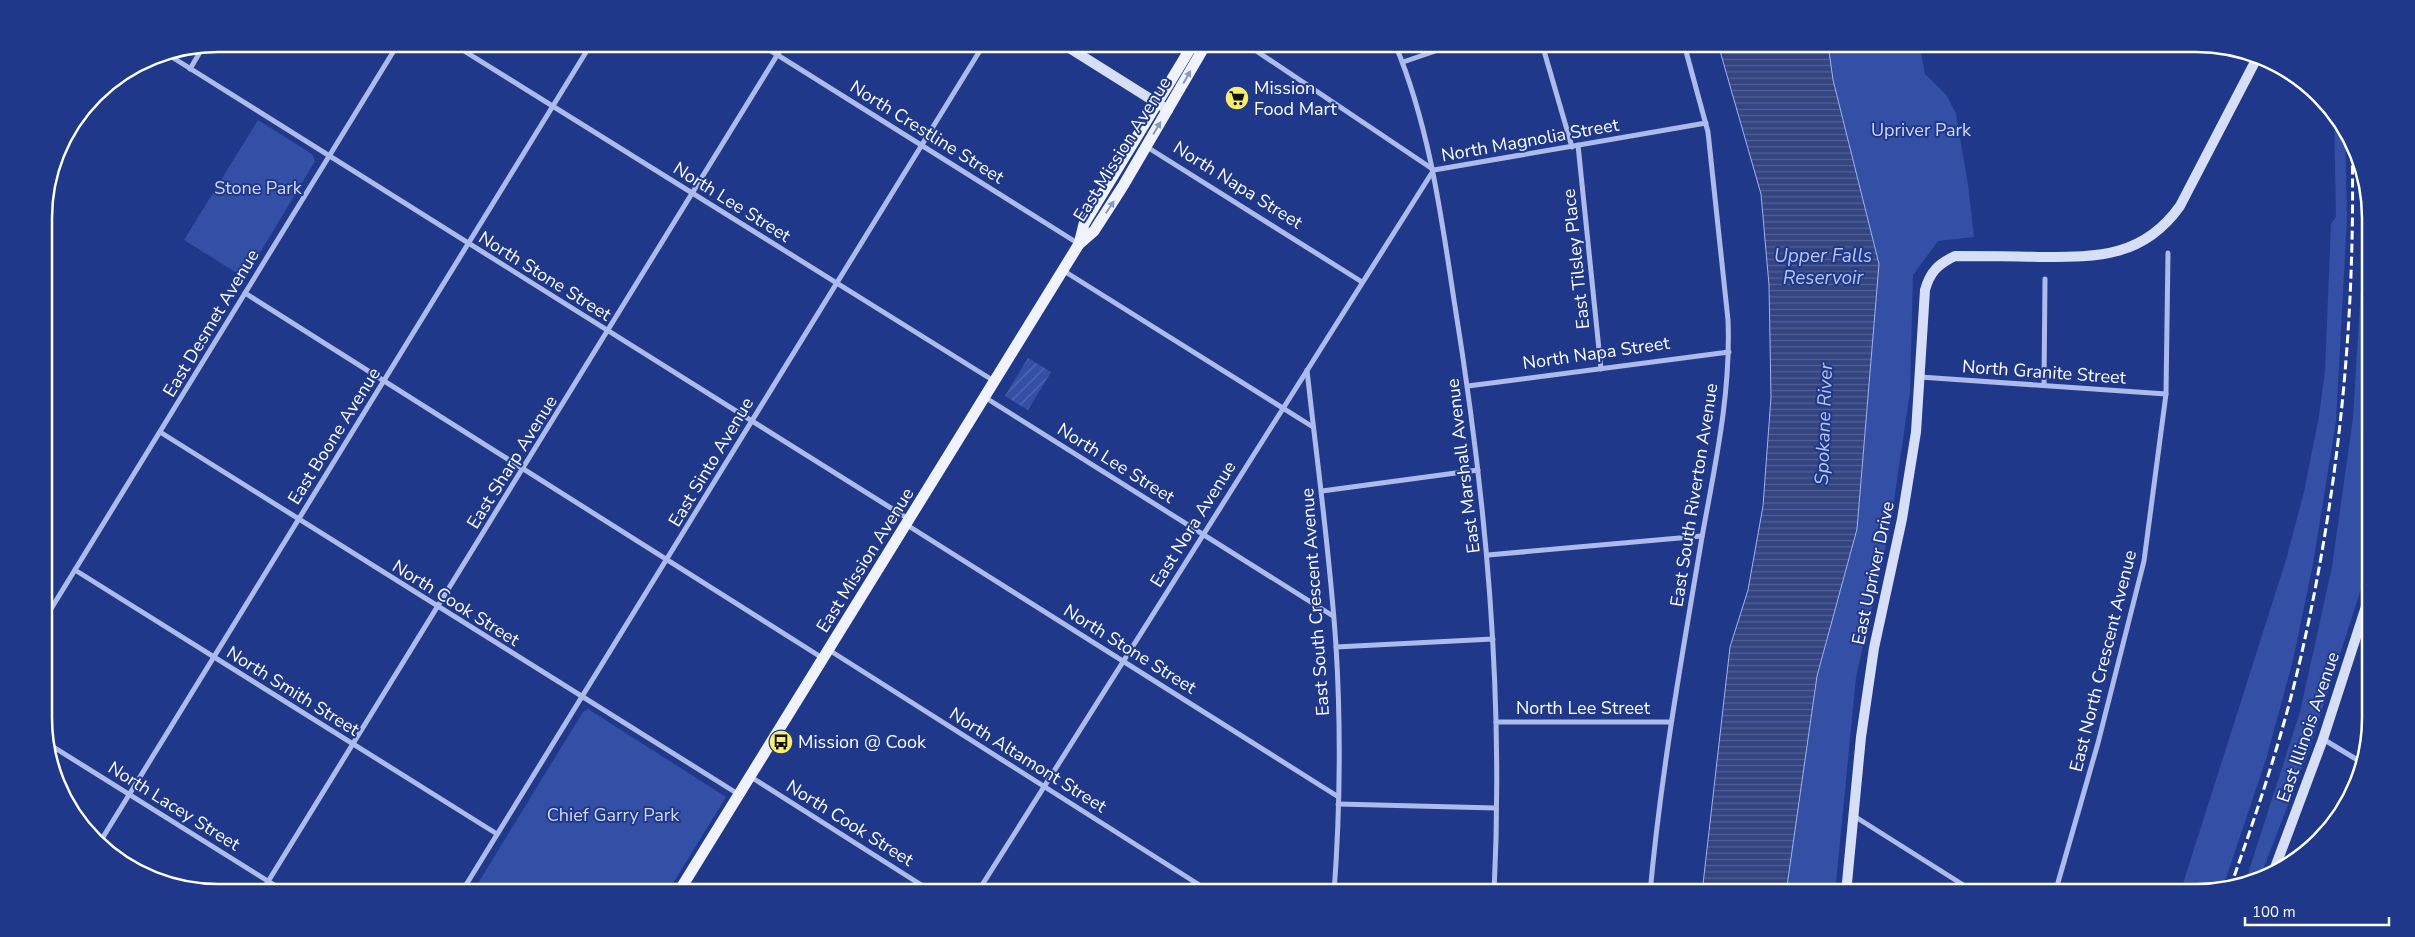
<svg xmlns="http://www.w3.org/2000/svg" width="2415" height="937" viewBox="0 0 2415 937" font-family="'Nunito Sans',sans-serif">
<defs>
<pattern id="garden-furrows" width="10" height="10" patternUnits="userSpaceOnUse" patternTransform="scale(1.25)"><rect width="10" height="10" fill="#3450a6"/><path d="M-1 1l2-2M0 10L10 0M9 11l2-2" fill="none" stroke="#526ab3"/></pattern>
<pattern id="water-rules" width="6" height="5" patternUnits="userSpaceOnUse" patternTransform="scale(1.25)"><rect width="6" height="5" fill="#334481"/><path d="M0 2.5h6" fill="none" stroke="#526094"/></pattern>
</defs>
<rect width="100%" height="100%" fill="#203889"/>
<!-- green -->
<g fill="#3450a6">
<polygon points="1828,44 1919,44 1925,74 1947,96 1956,114 1968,185 1974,237 1938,241 1913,275 1910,391 1890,528 1856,677 1835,893 1786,893 1817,676 1857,529 1879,264 1833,80"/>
<polygon points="2334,114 2345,131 2347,219 2336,421 2313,564 2293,660 2267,756 2222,890 2207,893 2180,893 2286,560 2304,492 2319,416 2325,371 2331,224 2336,217"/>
<polygon points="258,120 312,154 315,161 245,278 184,240"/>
<polygon points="2363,171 2370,196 2371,558 2308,753 2259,880 2244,886 2300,712 2332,567 2353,418 2363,254"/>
<polygon points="588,709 726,797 667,893 472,893 583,712"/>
</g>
<!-- garden -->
<polygon fill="url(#garden-furrows)" points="1028,358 1051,372 1028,410 1005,396"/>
<!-- water -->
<polygon fill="url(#water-rules)" stroke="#a0b3ec" points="1718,44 1828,44 1833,80 1879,264 1857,529 1817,676 1786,893 1702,893 1730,647 1748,590 1763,506 1771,397 1769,285 1761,194"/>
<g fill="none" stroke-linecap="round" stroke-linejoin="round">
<!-- street -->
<g stroke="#acbbeb" stroke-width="5">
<polyline points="453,44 994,381"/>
<polyline points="760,44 1079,244"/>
<polyline points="1246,44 1434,170 1706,123"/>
<path d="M1395 44C1429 125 1441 214 1454 300 1486 497 1504 693 1494 893"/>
<polyline points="1542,44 1572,147"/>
<polyline points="167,54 910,520"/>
<polyline points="1403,62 1456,44"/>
<polyline points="190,69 203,47"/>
<polyline points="1578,145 1601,369"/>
<polyline points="1147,147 1362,282"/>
<polyline points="1064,271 1313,427"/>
<polyline points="245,293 824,659"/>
<path d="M1307 370C1317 462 1330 554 1336 646 1341 727 1340 812 1334 893"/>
<polyline points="1920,377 2166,394"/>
<polyline points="2044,385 2045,279"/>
<polyline points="1468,386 1729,352"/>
<polyline points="986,398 1333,616"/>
<polyline points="160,432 738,794"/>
<polyline points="1322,491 1478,470"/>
<polyline points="907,525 1337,796"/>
<polyline points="1488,555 1702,536"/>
<polyline points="75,570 497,834"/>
<polyline points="46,617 398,44"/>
<polyline points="1336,647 1493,639"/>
<polyline points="829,650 1212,893"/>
<polyline points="1496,722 1670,722"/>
<polyline points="2323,739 2364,764"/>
<polyline points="47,743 287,893"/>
<polyline points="751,777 934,893"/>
<polyline points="1338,804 1495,808"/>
<polyline points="1854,816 1976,893"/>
<polyline points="100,842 591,44"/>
<polyline points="1494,891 1532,893"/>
<polyline points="261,893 784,44"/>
<polyline points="461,893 984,44"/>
<polyline points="977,893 1433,171"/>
<path d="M1650 893C1661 773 1682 656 1702 537 1715 465 1731 394 1728 320L1708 132 1684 44"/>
<polyline points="2055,893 2098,743 2144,561 2166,394 2168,253"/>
</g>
<!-- secondary -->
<g stroke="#d7dff8" stroke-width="10">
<polyline points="1063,44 1168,110"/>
<polyline points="2273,873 2323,739 2371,591"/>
<path d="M1846 893 1861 737 1874 648 1902 519 1916 432 1925 290C1930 272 1938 264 1955 256 1983 256 2011 256 2039 257 2097 257 2143 258 2180 206L2258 56"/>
</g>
<!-- primary -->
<g stroke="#f0f3fe" stroke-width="11">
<polyline points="1079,244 1084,224 1193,44"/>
<polyline points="678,893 1079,244 1094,231 1123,186 1206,44"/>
</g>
<!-- rail -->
<path stroke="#fff" stroke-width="3" stroke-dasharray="9 4" stroke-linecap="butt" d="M2230 888C2256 815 2281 741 2299 665 2339 493 2356 318 2352 142"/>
</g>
<!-- one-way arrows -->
<defs><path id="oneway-solid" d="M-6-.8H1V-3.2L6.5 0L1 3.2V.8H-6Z" transform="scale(1.25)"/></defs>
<g fill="#8896c4">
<use href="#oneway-solid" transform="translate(1187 77) rotate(-60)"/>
<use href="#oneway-solid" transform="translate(1157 128) rotate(-59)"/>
<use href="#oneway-solid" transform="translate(1110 207) rotate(-57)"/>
</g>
<!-- icons -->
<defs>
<g id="supermarket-disc" transform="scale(1.25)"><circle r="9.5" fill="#f8ed6d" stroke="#203889"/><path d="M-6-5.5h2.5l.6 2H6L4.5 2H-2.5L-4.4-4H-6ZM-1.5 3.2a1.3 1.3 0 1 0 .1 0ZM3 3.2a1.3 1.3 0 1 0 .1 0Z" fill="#111"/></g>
<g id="bus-disc" transform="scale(1.25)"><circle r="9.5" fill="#f8ed6d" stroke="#203889"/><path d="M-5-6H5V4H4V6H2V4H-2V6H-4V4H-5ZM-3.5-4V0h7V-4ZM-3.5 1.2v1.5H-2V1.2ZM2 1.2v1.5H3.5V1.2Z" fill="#111"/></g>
</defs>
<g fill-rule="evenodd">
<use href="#supermarket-disc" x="1237" y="98"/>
<use href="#bus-disc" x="781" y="742"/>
</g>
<g text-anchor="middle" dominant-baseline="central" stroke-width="4" stroke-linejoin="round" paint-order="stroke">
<!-- poi labels -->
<g font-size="18" fill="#fff" stroke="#203889" text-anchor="start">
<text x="1254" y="88">Mission<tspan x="1254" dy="21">Food Mart</tspan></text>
<text x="798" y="742">Mission @ Cook</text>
</g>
<!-- park labels -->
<g font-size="18" fill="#d1daf8" stroke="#203889">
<text x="1921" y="130">Upriver Park</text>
<text x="258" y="188">Stone Park</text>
<text x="613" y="815">Chief Garry Park</text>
</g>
<!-- street labels -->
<g font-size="18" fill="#fff" stroke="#203889">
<text transform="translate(927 132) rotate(32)">North Crestline Street</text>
<text transform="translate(1530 140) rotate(-10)">North Magnolia Street</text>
<text transform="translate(1122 149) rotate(-58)">East Mission Avenue</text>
<text transform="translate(1238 185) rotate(32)">North Napa Street</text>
<text transform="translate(732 202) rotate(32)">North Lee Street</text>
<text transform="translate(1576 259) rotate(-96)">East Tilsley Place</text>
<text transform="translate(545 276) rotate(32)">North Stone Street</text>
<text transform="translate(211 323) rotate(-59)">East Desmet Avenue</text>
<text transform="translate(1596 353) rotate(-8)">North Napa Street</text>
<text transform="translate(2044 372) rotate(4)">North Granite Street</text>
<text transform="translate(334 436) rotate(-58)">East Boone Avenue</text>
<text transform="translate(512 462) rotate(-58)">East Sharp Avenue</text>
<text transform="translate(711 462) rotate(-59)">East Sinto Avenue</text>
<text transform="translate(1116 463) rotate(32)">North Lee Street</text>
<text transform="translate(1463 466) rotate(-97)">East Marshall Avenue</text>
<text transform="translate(1694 495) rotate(-81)">East South Riverton Avenue</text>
<text transform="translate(1193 524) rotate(-58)">East Nora Avenue</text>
<text transform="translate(865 560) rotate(-58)">East Mission Avenue</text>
<text transform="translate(1873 573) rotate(-78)">East Upriver Drive</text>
<text transform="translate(1315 602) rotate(-94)">East South Crescent Avenue</text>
<text transform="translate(456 603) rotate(32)">North Cook Street</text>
<text transform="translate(1130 649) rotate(32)">North Stone Street</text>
<text transform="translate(2103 661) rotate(-76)">East North Crescent Avenue</text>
<text transform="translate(293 691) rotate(32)">North Smith Street</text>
<text x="1583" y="708">North Lee Street</text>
<text transform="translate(2308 727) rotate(-71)">East Illinois Avenue</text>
<text transform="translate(1028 760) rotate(32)">North Altamont Street</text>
<text transform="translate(174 806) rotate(32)">North Lacey Street</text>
<text transform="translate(850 823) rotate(32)">North Cook Street</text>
</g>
<!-- water labels -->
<g font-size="19" font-style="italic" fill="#b8c6f2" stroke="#203889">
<text x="1823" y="256">Upper Falls<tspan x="1823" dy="22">Reservoir</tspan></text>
<text transform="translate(1824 424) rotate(-88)">Spokane River</text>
</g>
</g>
<!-- crop -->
<path d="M0 0H2415V937H0ZM218 52H2196A166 166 0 0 1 2362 218V718A166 166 0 0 1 2196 884H218A166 166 0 0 1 52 718V218A166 166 0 0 1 218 52Z" fill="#203889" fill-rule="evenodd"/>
<path fill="none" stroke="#fff" stroke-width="2.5" d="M218 52H2196A166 166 0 0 1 2362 218V718A166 166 0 0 1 2196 884H218A166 166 0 0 1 52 718V218A166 166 0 0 1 218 52Z"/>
<!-- scale -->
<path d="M2245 917v8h144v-8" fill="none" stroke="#ffffff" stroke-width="2.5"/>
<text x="2252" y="917" font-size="15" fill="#ffffff" stroke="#203889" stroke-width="4" paint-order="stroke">100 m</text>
</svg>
